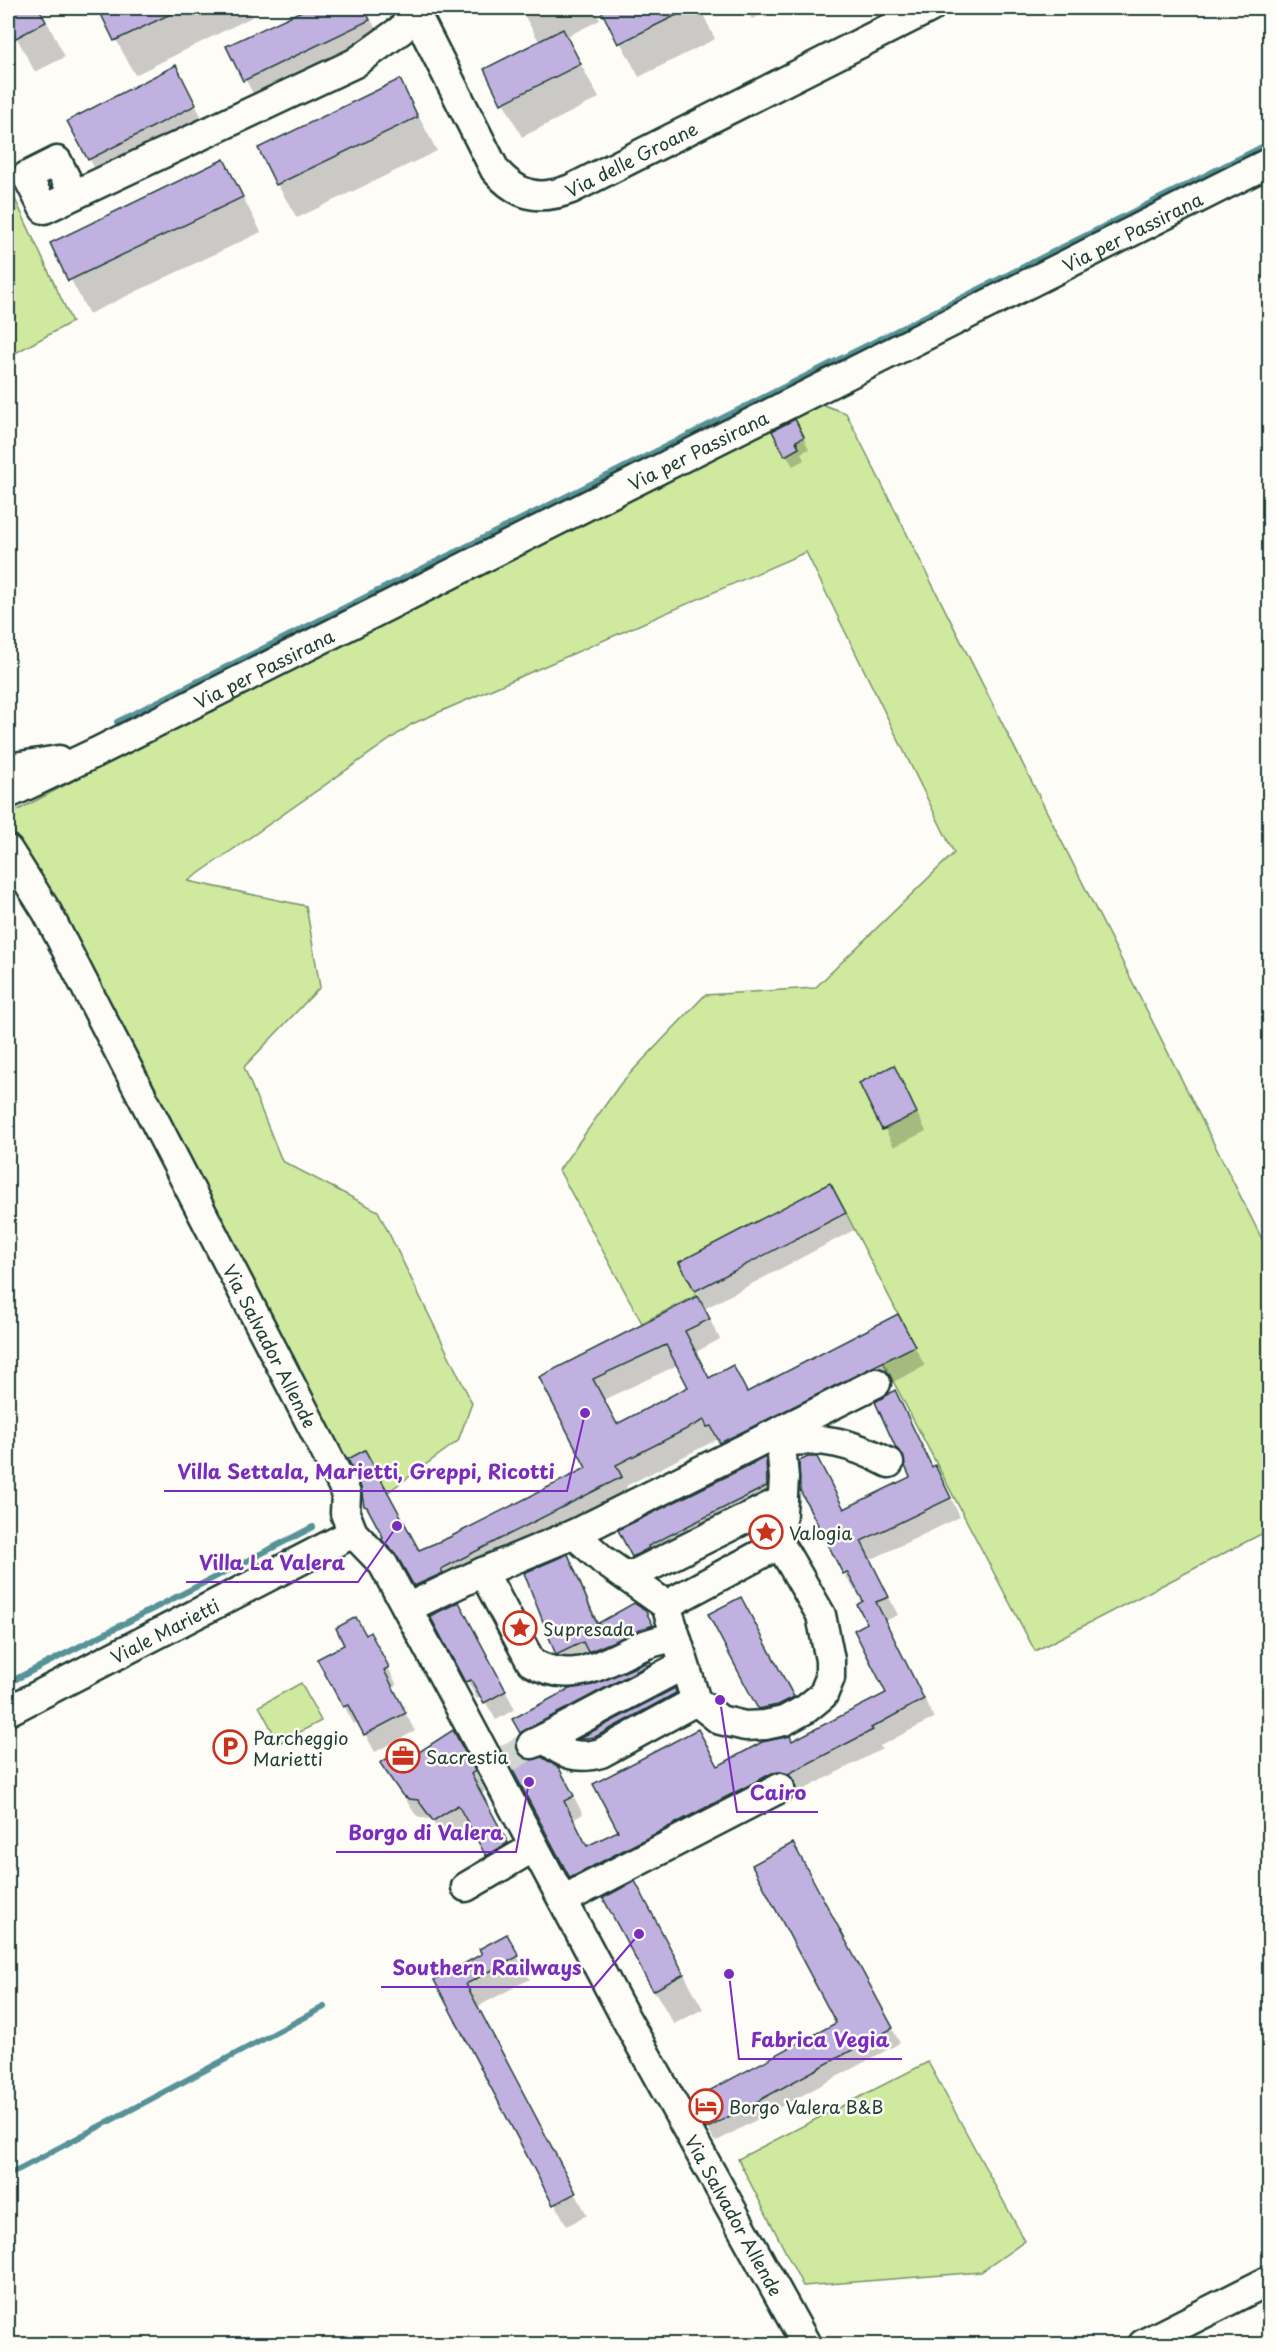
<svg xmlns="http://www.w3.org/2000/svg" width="1277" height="2352" viewBox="0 0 1277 2352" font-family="'Playpen Sans',sans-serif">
<rect width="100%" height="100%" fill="#fdfcf7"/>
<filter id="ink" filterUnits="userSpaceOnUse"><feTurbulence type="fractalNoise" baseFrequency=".0167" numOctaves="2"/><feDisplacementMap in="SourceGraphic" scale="12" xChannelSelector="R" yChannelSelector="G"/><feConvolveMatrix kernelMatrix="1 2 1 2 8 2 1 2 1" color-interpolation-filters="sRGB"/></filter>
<g filter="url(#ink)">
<!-- green -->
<g fill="#cfe99f" stroke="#77936a" stroke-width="1.5">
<polygon points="8,184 72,322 8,357"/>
<polygon points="818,403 846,413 1269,1253 1269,1530 1035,1651 883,1362 914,1345 831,1184 679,1263 697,1295 642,1323 559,1170 621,1083 705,995 815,988 954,853 806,552 412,724 188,881 306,906 320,987 244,1067 282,1161 378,1211 472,1403 458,1441 388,1492 365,1450 341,1464 12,827 16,811 291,666 770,427 785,455 799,448 796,441 804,436 793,415"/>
<polygon points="301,1683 321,1721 279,1743 259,1706"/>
<polygon points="928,2062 1025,2241 981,2272 803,2286 738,2159"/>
</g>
<!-- shadow -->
<g fill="#0003" fill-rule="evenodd">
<polygon points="8,8 40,8 65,57 35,72 8,22"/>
<polygon points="99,8 248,8 252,17 135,75"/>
<polygon points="311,8 365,8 389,55 264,114 228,47"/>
<polygon points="520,8 594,8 600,20 566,37 599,98 522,137 486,70 540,43"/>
<polygon points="608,8 700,8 715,39 639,77 603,10"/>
<polygon points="745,8 774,8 752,19"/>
<polygon points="175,67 214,140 109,194 69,122"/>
<polygon points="400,81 437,151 297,218 277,184"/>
<polygon points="224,161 261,232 89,314 52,244"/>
<polygon points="801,432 809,449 801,453 804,460 793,466 786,455"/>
<polygon points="861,1083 903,1085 926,1131 894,1147"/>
<path d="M840 1203 854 1230 704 1309 720 1339 696 1352 709 1379 747 1394 909 1336 925 1366 733 1462 716 1440 626 1486 632 1497 427 1606 409 1575 396 1560 365 1506 363 1487 419 1551 451 1539 588 1469 541 1378 700 1297 681 1263ZM678 1365 690 1388 617 1426 603 1400Z"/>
<polygon points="895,1392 933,1468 935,1467 945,1485 960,1517 870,1560 898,1615 885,1621 934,1718 880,1746 882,1749 799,1792 791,1789 581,1895 503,1749 516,1742 526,1760 569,1788 583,1814 573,1820 587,1848 620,1832 718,1768 792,1742 888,1693 869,1624 865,1602 858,1590 855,1591 845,1575 855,1570 845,1511 912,1478 898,1448"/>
<polygon points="765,1459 775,1476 776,1504 643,1574 620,1531"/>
<polygon points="567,1556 577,1574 599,1624 644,1611 662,1643 567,1671 557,1654"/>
<polygon points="432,1616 468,1621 515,1709 496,1720 482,1696 477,1699"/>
<polygon points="750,1616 802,1715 770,1726 759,1708"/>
<polygon points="366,1637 380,1652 397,1685 392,1688 415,1731 375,1752 358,1721 354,1724 344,1706"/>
<polygon points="650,1663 659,1678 530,1747 514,1720"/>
<polygon points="674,1690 684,1707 590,1756 581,1740"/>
<polygon points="464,1751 485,1791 481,1794 518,1863 498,1875 470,1824 445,1840 431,1819 421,1818 415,1814 382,1763"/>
<polygon points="801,1859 900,2043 715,2142 692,2101 838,2023"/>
<polygon points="635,1883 703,2009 674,2024 654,1990"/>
<polygon points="506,1936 530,1979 477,2007 587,2215 567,2226 436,1980 484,1955"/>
</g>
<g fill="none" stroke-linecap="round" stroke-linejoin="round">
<!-- stream -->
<g stroke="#579298" stroke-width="6">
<polyline points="117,722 1270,143"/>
<polyline points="8,1683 313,1527"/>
<polyline points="8,2175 324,2007"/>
</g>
</g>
<!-- building -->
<g fill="#c1b1e1" stroke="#1f3d34" stroke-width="1.5" fill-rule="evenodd">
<polygon points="8,8 39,8 46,22 14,39 8,26"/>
<polygon points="98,8 183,8 114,41"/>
<polygon points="308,8 364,8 370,20 243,81 226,46"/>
<polygon points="600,8 691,8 618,44"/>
<polygon points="563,29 581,64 501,104 484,69"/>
<polygon points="176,65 196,105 88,160 67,121"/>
<polygon points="400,79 418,117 276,185 258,148"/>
<polygon points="224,159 243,197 68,281 50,243"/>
<polygon points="795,419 804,437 796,441 799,448 785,456 772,431"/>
<polygon points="894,1065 917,1113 882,1130 859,1083"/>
<polygon points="830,1183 846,1213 695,1291 679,1262"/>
<path d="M698 1296 710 1319 685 1331 709 1378 733 1365 747 1392 898 1314 915 1346 720 1443 711 1426 707 1427 704 1420 616 1465 622 1477 441 1569 443 1573 414 1586 397 1556 382 1540 383 1537 367 1507 364 1506 361 1488 348 1459 365 1450 419 1550 450 1537 586 1468 539 1377ZM666 1345 688 1387 617 1424 593 1379Z"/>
<polygon points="895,1390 932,1467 935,1465 951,1498 861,1541 889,1597 876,1602 924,1699 871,1728 873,1730 788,1774 780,1772 772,1773 570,1878 501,1748 516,1740 517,1750 523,1758 531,1760 542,1757 559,1768 574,1796 564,1801 587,1846 618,1831 593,1784 698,1729 718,1766 762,1742 790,1736 792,1741 886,1693 854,1630 867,1623 857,1605 863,1601 847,1572 843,1574 800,1490 799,1461 808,1457 817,1457 844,1509 910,1477 905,1466 903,1455 896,1448 875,1402"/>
<polygon points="766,1457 767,1486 648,1546 649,1548 632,1557 618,1530"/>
<polygon points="568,1554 597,1624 634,1603 645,1610 653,1625 588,1652 583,1642 556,1655 524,1573"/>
<polygon points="741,1597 794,1697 778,1705 758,1709 708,1614"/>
<polygon points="459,1602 506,1691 484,1703 471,1680 465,1682 430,1616"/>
<polygon points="356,1617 366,1635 370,1632 389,1667 384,1670 406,1713 364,1735 348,1705 343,1707 317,1659 344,1645 336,1628"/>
<polygon points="650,1661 652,1663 520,1733 512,1719 569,1689 593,1685"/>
<polygon points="675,1688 676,1693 595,1737 578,1739"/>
<polygon points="453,1730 475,1771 471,1774 508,1843 486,1856 458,1805 433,1821 418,1800 409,1799 402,1795 380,1763 407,1746 413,1756"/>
<polygon points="793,1843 893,2028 706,2129 690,2101 836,2023 752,1865"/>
<polygon points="635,1881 684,1974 653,1991 603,1898"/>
<polygon points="507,1934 519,1956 466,1984 576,2193 553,2205 434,1980 482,1954 479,1949"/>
</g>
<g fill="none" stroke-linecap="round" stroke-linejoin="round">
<!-- minor-tunnel -->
<polyline stroke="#d1d6d0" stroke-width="28" stroke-dasharray="28 14" stroke-linecap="butt" points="502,1761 532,1744"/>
<!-- minor casing -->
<g stroke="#1f3d34" stroke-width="33">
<g id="minor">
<path id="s1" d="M413 8 495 170C518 197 540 201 571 189L930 8"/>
<polyline points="74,195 44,209 27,176 57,161 74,195 355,63 401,30 415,13"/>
<polyline points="8,768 59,760"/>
<path id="s2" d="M8 794 97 752 1270 162"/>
<path id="s3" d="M8 850 47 912 342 1484 346 1494 345 1513 353 1533 383 1564 407 1608 625 2017 806 2344"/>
<path d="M783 1442C824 1436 852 1443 889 1463"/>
<polyline points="574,1534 604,1561 666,1605 696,1701"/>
<path d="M483 1572 531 1662C587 1695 621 1641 676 1638"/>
<polyline points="629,1577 783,1500"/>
<polyline points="666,1605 780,1544"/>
<polyline points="407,1608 483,1572 574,1534 876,1383"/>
<path id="s4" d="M8 1711 353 1533"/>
<polyline points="545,1738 683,1665"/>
<path d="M532 1744 545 1738C562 1754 577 1760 601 1753L696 1701 720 1720 745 1726 765 1725 784 1721 806 1709 823 1695 830 1678V1660L821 1615 780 1544 784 1478 780 1433"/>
<polyline points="466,1887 534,1847"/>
<polyline points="563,1900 780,1788"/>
<polyline points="1143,2344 1270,2280"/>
</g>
</g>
<!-- minor -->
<use href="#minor" stroke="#fdfcf7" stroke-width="28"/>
</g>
</g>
<!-- icons -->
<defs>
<g id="sight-ring" transform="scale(1.725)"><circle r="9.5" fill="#fdfcf7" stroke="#c8321e" stroke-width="1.5"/><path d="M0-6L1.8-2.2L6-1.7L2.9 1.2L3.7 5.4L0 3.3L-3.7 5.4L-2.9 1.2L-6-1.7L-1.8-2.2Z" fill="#c8321e"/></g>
<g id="parking-ring" transform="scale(1.725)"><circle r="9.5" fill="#fdfcf7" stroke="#c8321e" stroke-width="1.5"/><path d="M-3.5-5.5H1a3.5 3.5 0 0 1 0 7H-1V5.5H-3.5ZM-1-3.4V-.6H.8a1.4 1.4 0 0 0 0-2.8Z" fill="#c8321e"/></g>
<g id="office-ring" transform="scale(1.725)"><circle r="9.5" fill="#fdfcf7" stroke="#c8321e" stroke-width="1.5"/><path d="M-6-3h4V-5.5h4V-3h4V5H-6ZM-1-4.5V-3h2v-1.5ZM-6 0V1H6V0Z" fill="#c8321e"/></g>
<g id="hotel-ring" transform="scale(1.725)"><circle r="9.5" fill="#fdfcf7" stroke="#c8321e" stroke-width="1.5"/><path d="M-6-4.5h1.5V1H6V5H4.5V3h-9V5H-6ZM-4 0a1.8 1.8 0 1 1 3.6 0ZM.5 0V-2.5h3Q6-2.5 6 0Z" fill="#c8321e"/></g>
</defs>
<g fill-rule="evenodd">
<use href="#sight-ring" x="766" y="1532"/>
<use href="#sight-ring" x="520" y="1628"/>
<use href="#parking-ring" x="230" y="1747"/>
<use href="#office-ring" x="403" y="1756"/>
<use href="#hotel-ring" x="706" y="2106"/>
</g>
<g text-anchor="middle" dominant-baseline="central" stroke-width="5" stroke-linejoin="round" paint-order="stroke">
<!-- street labels -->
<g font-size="18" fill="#1f3d34" stroke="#fdfcf7">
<text stroke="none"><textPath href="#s1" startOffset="334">Via delle Groane</textPath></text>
<text stroke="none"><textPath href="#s2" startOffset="1257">Via per Passirana</textPath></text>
<text stroke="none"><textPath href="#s2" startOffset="771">Via per Passirana</textPath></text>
<text stroke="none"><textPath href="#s2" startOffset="285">Via per Passirana</textPath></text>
<text stroke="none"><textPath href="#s3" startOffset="561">Via Salvador Allende</textPath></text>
<text stroke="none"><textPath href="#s4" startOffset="176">Viale Marietti</textPath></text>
<text stroke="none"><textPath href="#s3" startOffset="1551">Via Salvador Allende</textPath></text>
</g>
<!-- poi labels -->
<g font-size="18" fill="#1f3d34" stroke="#fdfcf7" text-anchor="start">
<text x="789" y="1532">Valogia</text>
<text x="543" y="1628">Supresada</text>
<text x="253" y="1737">Parcheggio<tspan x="253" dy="21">Marietti</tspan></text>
<text x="426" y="1756">Sacrestia</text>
<text x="729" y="2106">Borgo Valera B&amp;B</text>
</g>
</g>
<!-- callouts -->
<path fill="none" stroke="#7b2cbf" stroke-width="2" d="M585 1413L567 1491H164M397 1526L358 1582H186M720 1700L737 1812H818M529 1782L516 1852H336M639 1934L594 1987H381M729 1974L739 2059H902"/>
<g fill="#7b2cbf" stroke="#fdfcf7" stroke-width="2">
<circle cx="585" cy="1413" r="6"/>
<circle cx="397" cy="1526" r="6"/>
<circle cx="720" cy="1700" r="6"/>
<circle cx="529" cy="1782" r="6"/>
<circle cx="639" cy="1934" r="6"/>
<circle cx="729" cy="1974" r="6"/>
</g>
<g font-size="20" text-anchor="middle" font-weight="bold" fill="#7b2cbf" stroke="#fdfcf7" stroke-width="5" stroke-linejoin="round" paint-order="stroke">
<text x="366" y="1479">Villa Settala, Marietti, Greppi, Ricotti</text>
<text x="272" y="1570">Villa La Valera</text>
<text x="778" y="1800">Cairo</text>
<text x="426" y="1840">Borgo di Valera</text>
<text x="487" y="1975">Southern Railways</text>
<text x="820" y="2047">Fabrica Vegia</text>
</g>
<!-- margin -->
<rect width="1277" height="2352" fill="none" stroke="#fdfcf7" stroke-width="30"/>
<rect x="15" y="15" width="1247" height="2322" fill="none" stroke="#1f3d34" stroke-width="2" filter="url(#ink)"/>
</svg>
